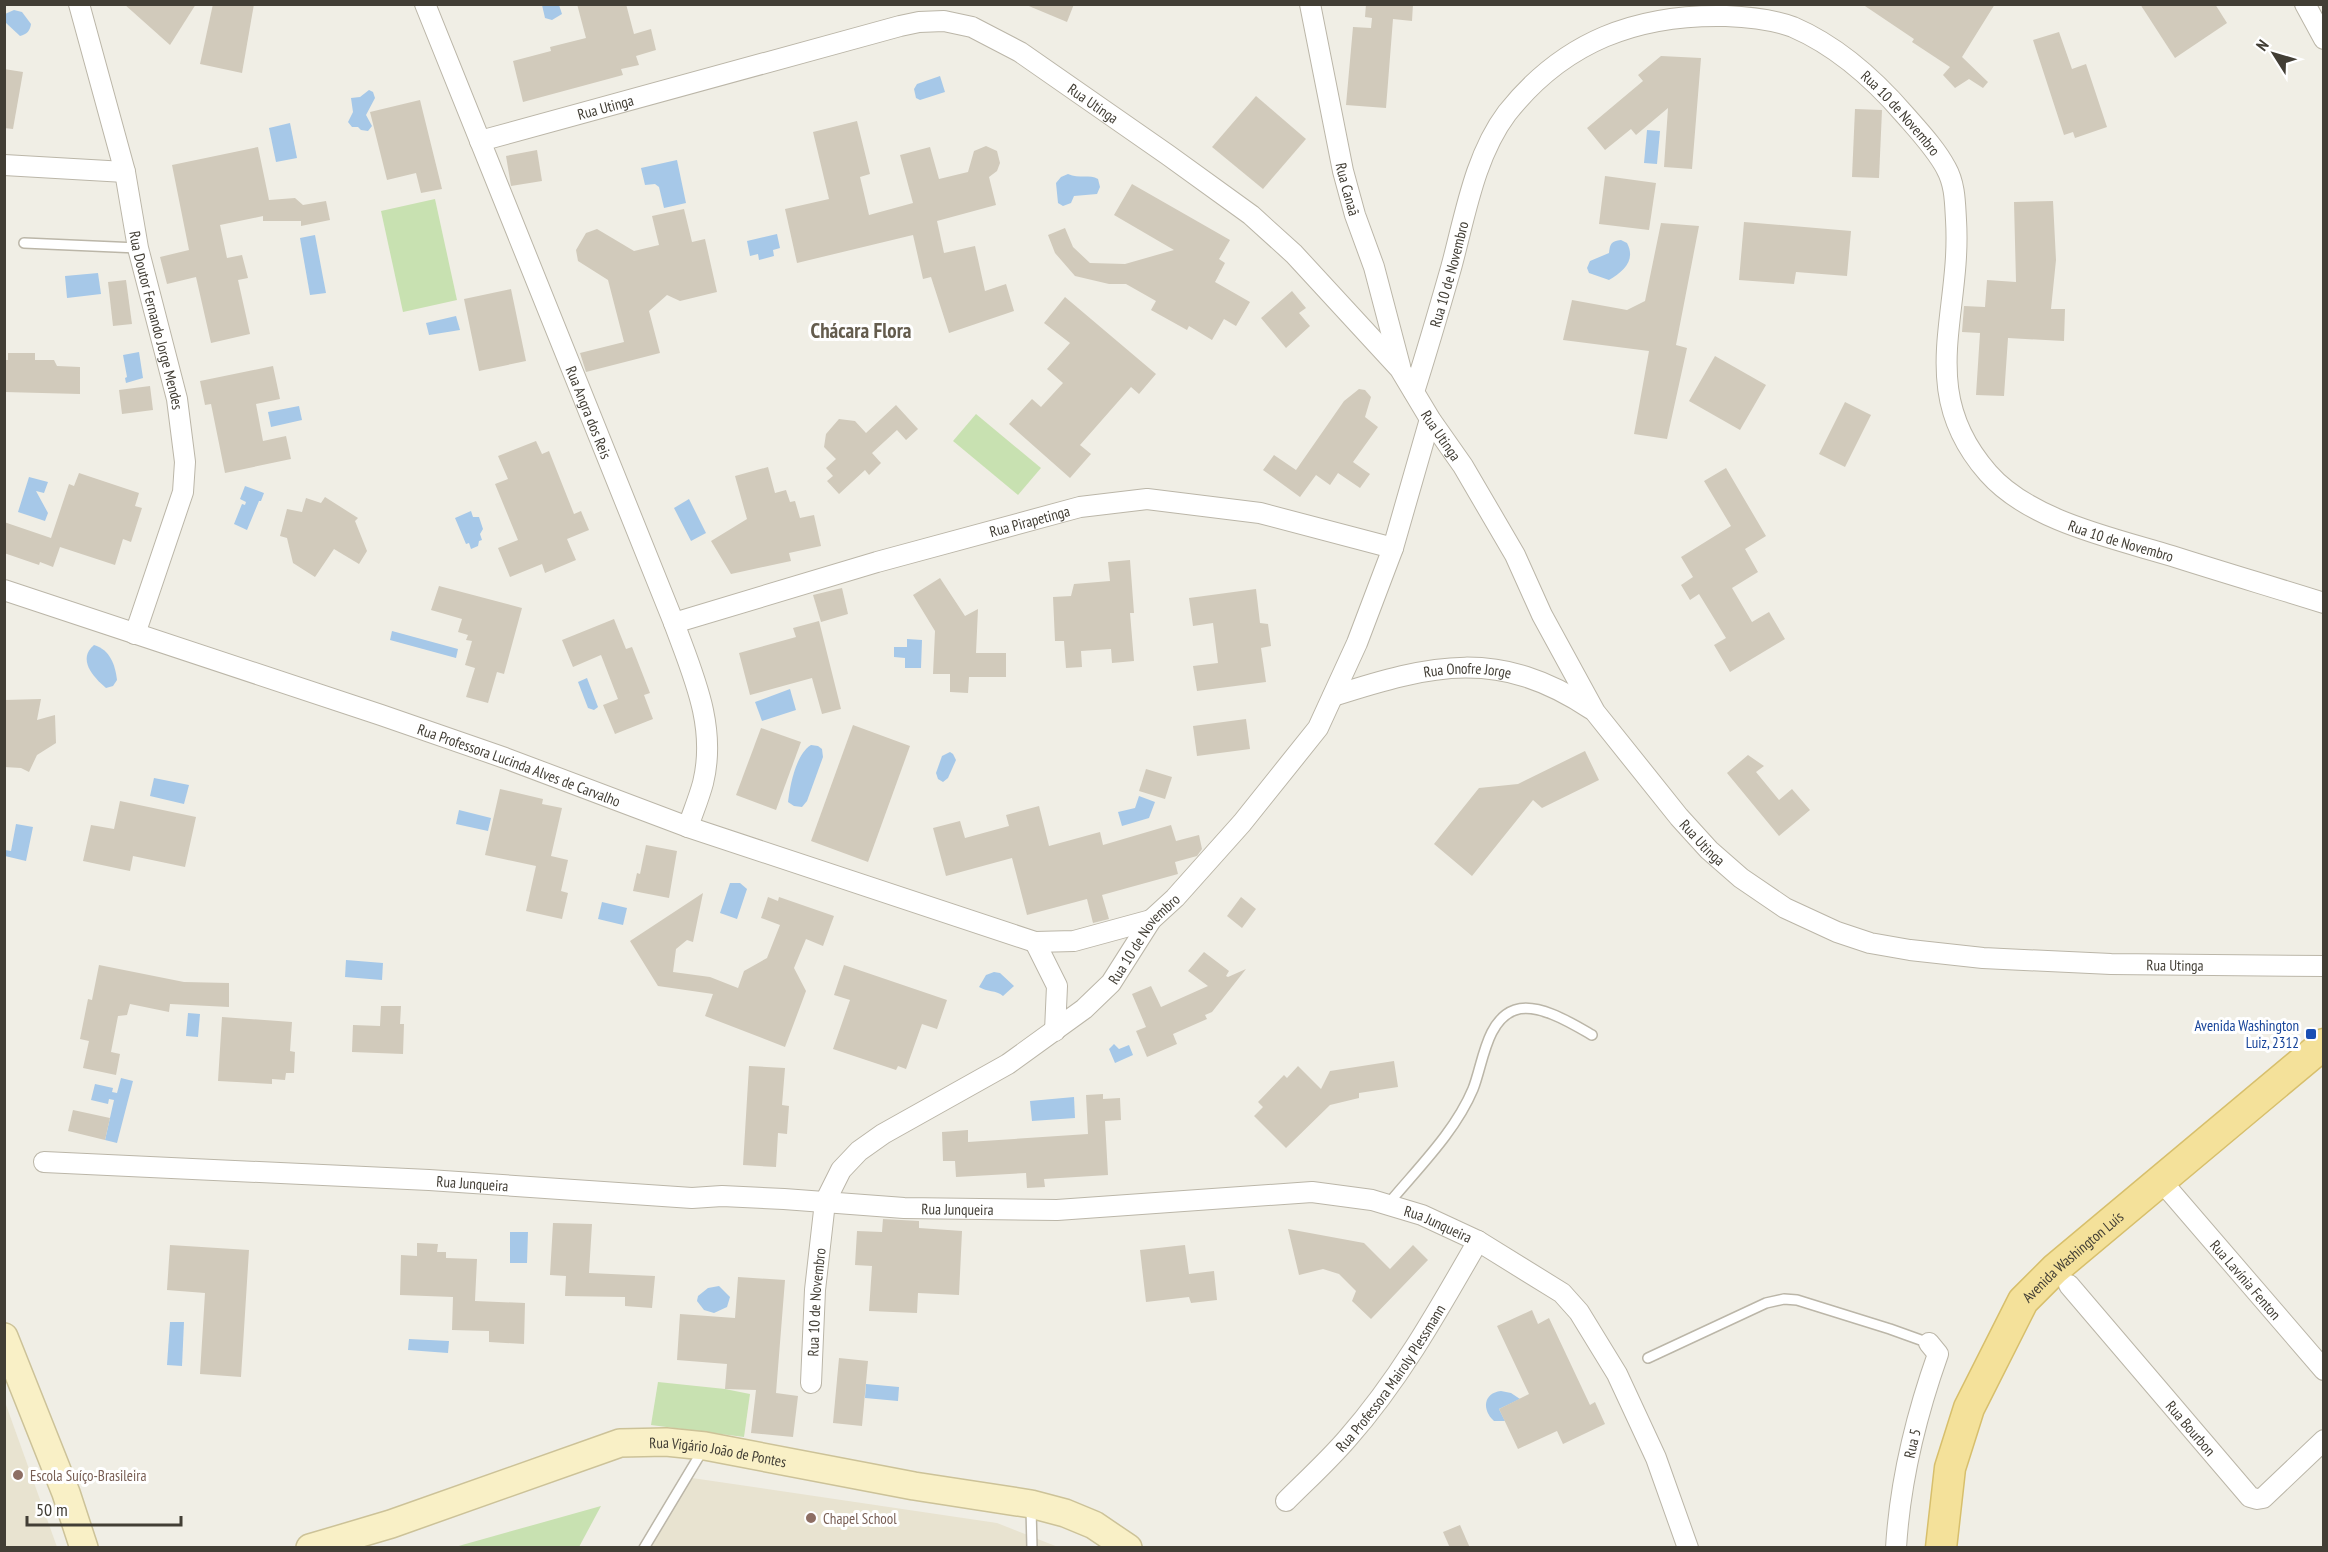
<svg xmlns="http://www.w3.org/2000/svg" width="2328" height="1552" viewBox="0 0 2328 1552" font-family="'PT Sans Narrow',sans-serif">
<rect width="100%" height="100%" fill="#f0eee5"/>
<!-- education -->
<g fill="#e8e3d0">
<polygon points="5,1402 57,1547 5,1547"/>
<polygon points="692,1478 997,1523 1058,1547 645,1548"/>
</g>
<!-- green -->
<g fill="#c8e1b1">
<polygon points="435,199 457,300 403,312 381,211"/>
<polygon points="976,414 1041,468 1018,495 953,441"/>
<polygon points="658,1382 725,1389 750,1394 744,1437 651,1425"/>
<polygon points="601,1506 579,1547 455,1547"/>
</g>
<!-- water -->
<g fill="#a6c8e8">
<polygon points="542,5 559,5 562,14 552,20 545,18"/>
<path d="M14 10 22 12 31 24C30 31 27 34 20 36L5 22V14Z"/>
<polygon points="940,76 945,92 920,100 916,98 914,89 917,84"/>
<polygon points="369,90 373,92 375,98 366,115 372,126 368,131 361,130 358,127 352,127 348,122 353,112 351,98 360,97"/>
<polygon points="290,123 297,158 276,162 269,128"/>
<polygon points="1647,130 1660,131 1657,164 1644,163"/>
<polygon points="677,160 686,203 664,208 659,187 655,184 645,185 641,168"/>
<path d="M1068 174C1079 179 1090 174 1098 179L1100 187 1097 194 1074 196 1071 203 1063 206 1058 203 1056 183 1061 177Z"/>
<polygon points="777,234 780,248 773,250 774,256 759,260 758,254 750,256 747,241"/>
<polygon points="315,235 326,293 310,295 300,238"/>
<path d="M1621 240 1627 243C1636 260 1624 271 1609 280L1589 273 1587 268 1590 261 1609 253C1610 244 1611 241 1621 240Z"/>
<polygon points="98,273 101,294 67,298 65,276"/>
<polygon points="456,316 460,330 429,335 426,323"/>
<polygon points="139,352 143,378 126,383 125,378 127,377 123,355"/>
<polygon points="299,406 302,420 271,427 268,412"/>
<polygon points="29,477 48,482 44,493 36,491 48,513 45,521 18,512"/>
<polygon points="245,486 264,493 261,501 259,501 247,530 234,524 242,504 245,505 246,502 240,499"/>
<polygon points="689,499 706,533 691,541 674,508"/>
<polygon points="471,511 473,517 479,517 483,529 480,534 482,540 479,541 478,546 471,549 469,543 466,544 455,518"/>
<polygon points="392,631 458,649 456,658 390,640"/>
<polygon points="907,639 922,640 921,668 905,668 905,658 894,657 894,647 907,647"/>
<path d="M94 645C110 650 115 664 117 680L113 686 106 688C93 677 77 659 94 645Z"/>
<polygon points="587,678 598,707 594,710 588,708 578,682"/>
<polygon points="790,689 796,710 762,721 755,702"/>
<path d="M811 745 818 746 822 749 823 757 807 801 802 807 794 806 788 802C790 785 796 754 811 745Z"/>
<polygon points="950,752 953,754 956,760 948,778 943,782 938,779 936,773 942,756"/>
<polygon points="154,778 189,785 184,804 150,796"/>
<polygon points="1139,796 1155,802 1149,818 1122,826 1118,812 1135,808"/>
<polygon points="459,810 491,818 488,831 456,824"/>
<polygon points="16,824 33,827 26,861 5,856 5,850 11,851"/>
<polygon points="730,883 740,883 747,889 737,919 720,913"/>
<polygon points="602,902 627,908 623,925 598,919"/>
<polygon points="346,960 383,963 382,980 345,977"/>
<path d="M994 972 1000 973 1014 986 1003 996C996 990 987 992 979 987L986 975Z"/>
<polygon points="188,1013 200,1014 198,1037 186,1036"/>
<polygon points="1114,1044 1119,1049 1129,1045 1133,1055 1115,1063 1109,1049"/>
<polygon points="121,1078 133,1081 117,1143 105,1140 114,1100 109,1099 108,1104 91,1100 95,1084 113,1088 112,1092 117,1093"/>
<polygon points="1074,1097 1075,1118 1032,1121 1030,1101"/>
<polygon points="510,1232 528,1232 527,1263 510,1263"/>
<polygon points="719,1286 730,1297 727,1307 714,1313 704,1310 697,1301 698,1296 708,1288"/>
<polygon points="170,1322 184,1322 182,1366 167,1365"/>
<polygon points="409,1339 449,1341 448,1353 408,1350"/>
<polygon points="866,1384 899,1387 898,1401 865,1398"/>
<path d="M1501 1391 1511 1393 1520 1399 1499 1409 1505 1421H1494C1482 1410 1483 1393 1501 1391Z"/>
</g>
<!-- building -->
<g fill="#d1cabb">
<polygon points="124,4 196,4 170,45"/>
<polygon points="213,4 254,4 242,73 200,64"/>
<polygon points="577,4 626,4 634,34 651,29 656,50 636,56 639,65 621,69 623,75 523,102 513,61 551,51 550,47 586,38"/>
<polygon points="1024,4 1074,4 1067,22"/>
<polygon points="1366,4 1413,4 1412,21 1393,19 1386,108 1346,105 1353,27 1371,28 1372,18 1365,17"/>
<polygon points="1862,4 1995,4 1962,57 1988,82 1983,88 1969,79 1955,88 1943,75 1950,67 1912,42 1914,39"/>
<polygon points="2140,4 2215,4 2227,23 2175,58"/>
<polygon points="2059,32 2072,69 2086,64 2107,127 2075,138 2073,132 2064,135 2033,40"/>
<polygon points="1661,56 1701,58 1692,169 1664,167 1668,108 1636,135 1631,129 1605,150 1587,128 1643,81 1638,75"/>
<polygon points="4,69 23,72 13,129 4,128"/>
<polygon points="1256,96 1306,139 1263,189 1212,147"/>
<polygon points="420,100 442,189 421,193 416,173 387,180 370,112"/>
<polygon points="1855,109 1882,110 1879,178 1852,177"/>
<polygon points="857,121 870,174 860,177 869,215 913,203 900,155 930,147 939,179 968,172 974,151 986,146 997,151 1000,163 997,171 989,177 996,205 937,221 944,253 975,246 985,291 1006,284 1014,311 949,333 931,277 923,279 913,235 797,263 785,209 829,199 813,132"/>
<polygon points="258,147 269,200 295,198 303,205 326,201 330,220 301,226 301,221 263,221 263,216 220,225 227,258 242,255 248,278 238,280 250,334 211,343 196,277 167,284 160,257 189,250 172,165"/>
<polygon points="537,150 542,181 511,186 506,156"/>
<polygon points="1605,176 1656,183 1649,230 1599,224"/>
<polygon points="1132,184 1230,240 1219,259 1225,263 1215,282 1250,302 1236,326 1224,319 1212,340 1189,326 1187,330 1151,310 1156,301 1126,284 1109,284 1075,276 1055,253 1048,235 1065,228 1073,247 1090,263 1125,264 1174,250 1114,215"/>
<polygon points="2053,201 2056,260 2051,309 2065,309 2064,341 2008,338 2004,396 1976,395 1980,333 1962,332 1964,306 1985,307 1987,280 2016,282 2014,202"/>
<polygon points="684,209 692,242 705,239 717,292 680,301 667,295 649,311 660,353 586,372 580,353 624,342 608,280 578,261 576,250 586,233 597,229 634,251 659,245 652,216"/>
<polygon points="1744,222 1851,231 1847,276 1796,272 1794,284 1739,280"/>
<polygon points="1661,223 1699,226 1676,345 1687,348 1667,439 1634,434 1649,351 1563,340 1572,300 1627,310 1645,301"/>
<polygon points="126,280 132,324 113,326 108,282"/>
<polygon points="511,289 526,361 479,371 464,299"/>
<polygon points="1292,291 1306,308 1299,313 1310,326 1286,348 1261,318"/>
<polygon points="1065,297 1156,374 1139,394 1131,387 1080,445 1091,454 1070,478 1009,424 1032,399 1041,407 1063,383 1047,369 1070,343 1044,323"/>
<polygon points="8,353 35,353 35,360 54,360 57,366 80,367 80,394 4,392 4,360 8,360"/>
<polygon points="1715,356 1766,385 1740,430 1689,401"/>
<polygon points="273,366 280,399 256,404 263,441 286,436 291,459 225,473 211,404 205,405 200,381"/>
<polygon points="150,386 153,410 122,414 119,390"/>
<polygon points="1359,389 1365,390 1371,397 1365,417 1378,427 1353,462 1370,474 1360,488 1338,473 1330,485 1316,475 1300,497 1263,470 1274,455 1296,470 1344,401"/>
<polygon points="1845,402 1871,415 1845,467 1819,454"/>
<polygon points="896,405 918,429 906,440 897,430 872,453 881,463 869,475 865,470 839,494 827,481 833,476 826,468 836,459 824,447 826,434 839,419 855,421 866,433"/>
<polygon points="536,441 542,454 549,451 574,514 581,511 589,530 567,539 576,560 545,573 542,564 510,577 498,548 518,540 495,484 508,479 498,456"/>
<polygon points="768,467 775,493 786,490 790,502 795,501 800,518 814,515 821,546 789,553 791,561 731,574 711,541 747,519 735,476"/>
<polygon points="1726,468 1766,536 1745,549 1758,572 1732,588 1752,622 1769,612 1785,639 1730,672 1714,645 1726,638 1699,594 1690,600 1681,585 1693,577 1681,557 1731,526 1704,481"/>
<polygon points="79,473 139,493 135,506 142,508 131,542 123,539 115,565 60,547 53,567 40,562 39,565 4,553 4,522 51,538 69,484 74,486"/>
<polygon points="325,497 358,518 355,521 367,551 359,564 334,549 315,577 293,563 287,538 280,536 287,509 302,512 306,498 321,503"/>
<polygon points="1130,560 1134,613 1130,613 1134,661 1112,663 1111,649 1081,651 1082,667 1066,668 1064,641 1055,641 1053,597 1071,596 1074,584 1110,581 1108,562"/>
<polygon points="940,578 965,616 978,609 976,653 1006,653 1006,677 969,677 968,693 950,692 950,674 933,674 935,631 913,595"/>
<polygon points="439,586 522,608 504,674 497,672 488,703 466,697 475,668 465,665 472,641 466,640 468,635 458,632 462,619 431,610"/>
<polygon points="842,588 848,614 821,622 813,595"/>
<polygon points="1256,589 1260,623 1268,624 1271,646 1261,648 1266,682 1197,691 1193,666 1218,663 1213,623 1193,626 1189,598"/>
<polygon points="614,619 626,649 632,647 650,693 644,695 653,719 615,734 603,705 618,699 601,655 573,667 562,640"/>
<polygon points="819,621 841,709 822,714 812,678 750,695 739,653 796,637 793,628"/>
<polygon points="41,699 37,720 55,715 56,743 37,755 29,772 21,768 4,767 4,700"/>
<polygon points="1246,719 1250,749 1197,756 1193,726"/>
<polygon points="853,725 910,746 868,862 811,841"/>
<polygon points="761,728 801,742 776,810 736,795"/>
<polygon points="1585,751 1599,780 1542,808 1533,800 1472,876 1434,844 1479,788 1518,784"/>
<polygon points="1748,755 1764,766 1756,772 1779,800 1792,789 1810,810 1779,836 1727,773"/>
<polygon points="1146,769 1172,777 1165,799 1139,791"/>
<polygon points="500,789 543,799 542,804 562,808 551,856 568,860 561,891 568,893 562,919 526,911 536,866 485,855"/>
<polygon points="120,801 196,817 185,867 133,856 130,871 83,861 91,825 114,829"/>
<polygon points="1039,806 1049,846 1100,832 1103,845 1171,825 1176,841 1199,835 1202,849 1197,856 1175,862 1178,874 1102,895 1109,919 1093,923 1087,899 1027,915 1012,858 946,876 933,828 960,821 965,838 1009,826 1006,815"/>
<polygon points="646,845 677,851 669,898 633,891 637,873 640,874"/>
<polygon points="703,893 693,942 687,940 676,949 673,972 710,977 738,988 744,971 767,958 780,925 761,918 768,897 778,901 779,897 834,916 823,946 806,939 794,968 806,991 785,1047 705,1016 713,994 658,986 630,941"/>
<polygon points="1241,897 1256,909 1242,928 1227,916"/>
<polygon points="1204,952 1229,971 1226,976 1228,977 1246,969 1212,1012 1205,1015 1207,1019 1173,1034 1177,1044 1147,1057 1136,1031 1146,1027 1132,994 1151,986 1161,1007 1208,986 1188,971"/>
<polygon points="99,965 184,982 229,983 229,1007 170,1004 169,1012 130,1004 127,1015 118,1016 111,1052 120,1054 116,1075 83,1068 89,1041 80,1039 88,999 92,1000"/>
<polygon points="844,965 947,1000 937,1029 922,1024 906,1069 898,1066 896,1070 833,1049 850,1000 834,995"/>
<polygon points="381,1006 401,1006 400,1024 404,1024 403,1054 352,1052 353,1025 380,1026"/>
<polygon points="222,1017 292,1022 290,1051 295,1052 294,1073 286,1073 285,1080 272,1079 272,1084 218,1081"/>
<polygon points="1394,1061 1398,1087 1359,1093 1359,1098 1330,1105 1286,1148 1254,1116 1263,1107 1258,1102 1284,1075 1287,1078 1298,1066 1321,1089 1330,1071"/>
<polygon points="749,1066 785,1068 782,1105 789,1106 787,1134 778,1133 776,1167 743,1165"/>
<polygon points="1103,1094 1103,1099 1120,1098 1121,1120 1105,1121 1108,1175 1044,1179 1045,1187 1027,1188 1026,1173 956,1177 955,1161 943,1161 942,1132 968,1130 968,1142 1088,1134 1086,1095"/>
<polygon points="73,1110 110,1118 105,1140 68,1131"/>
<polygon points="883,1219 919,1221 919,1228 962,1231 959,1295 918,1293 917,1313 869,1311 872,1266 855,1265 857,1231 882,1232"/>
<polygon points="553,1223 592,1224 589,1273 655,1276 652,1308 625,1306 625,1297 565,1296 566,1276 550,1275"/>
<polygon points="1288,1229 1364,1243 1390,1269 1413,1245 1428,1260 1371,1319 1352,1301 1356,1291 1339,1274 1323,1269 1299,1275"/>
<polygon points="417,1243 438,1244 437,1252 446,1252 446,1258 477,1259 475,1301 525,1303 524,1344 489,1342 489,1331 452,1330 453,1297 400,1295 401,1255 417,1256"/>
<polygon points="170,1245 249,1250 241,1377 200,1374 205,1293 167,1290"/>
<polygon points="1185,1245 1189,1274 1214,1271 1217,1300 1191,1303 1189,1297 1146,1302 1140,1250"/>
<polygon points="738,1277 785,1280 776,1393 798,1396 793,1437 751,1433 756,1390 725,1389 727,1364 677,1360 680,1314 735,1318"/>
<polygon points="1532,1310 1538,1324 1549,1318 1590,1405 1595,1402 1605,1424 1563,1444 1557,1431 1518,1449 1499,1409 1529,1394 1497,1326"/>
<polygon points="839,1358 868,1361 862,1426 833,1423"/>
<polygon points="1460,1525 1470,1548 1450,1548 1443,1532"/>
</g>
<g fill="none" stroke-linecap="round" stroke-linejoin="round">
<!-- lane casing -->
<g stroke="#bbb6a8" stroke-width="12">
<g id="lane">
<polyline points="24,243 138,248"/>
<path d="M1389 1203C1418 1168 1455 1132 1473 1089 1483 1064 1486 1020 1515 1010 1538 1002 1573 1024 1592 1035"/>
<polyline points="1648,1358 1766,1303 1784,1299 1797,1300 1890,1329 1929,1343"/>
<polyline points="1031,1508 1032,1548"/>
<polyline points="644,1548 704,1448"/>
</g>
</g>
<!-- street casing -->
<g stroke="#bbb6a8" stroke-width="22">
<g id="street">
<path id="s1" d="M79 4 125 172 138 248 177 399 185 462 183 492 135 634"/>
<path id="s2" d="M425 4 674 623C693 675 717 726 703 783 699 798 693 812 688 827"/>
<path id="s3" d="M1310 4 1343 171 1355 215 1374 267 1400 366"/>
<polyline points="2305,4 2324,39"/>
<path id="s4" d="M480 141 900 26 919 22 944 21 972 27 1020 52 1168 155 1251 215 1294 254 1400 369 1430 419 1463 466 1515 555 1542 615 1595 712 1679 817 1709 850 1741 878 1785 908 1837 932 1870 943 1910 950 1983 958 2111 964 2324 966"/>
<polyline points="4,165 125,172"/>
<path id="s5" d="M1414 392C1427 351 1439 310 1451 268 1465 217 1474 157 1507 113 1564 41 1637 14 1726 16 1748 17 1772 19 1793 27 1837 46 1874 79 1905 115 1919 131 1936 149 1946 168 1955 184 1955 202 1956 220 1962 315 1915 390 1988 473 2030 521 2113 538 2172 556 2222 572 2273 587 2324 603"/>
<path id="s6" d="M4 590 381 715 505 758 688 827 1035 942 1074 941 1151 920"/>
<path id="s7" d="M674 623 877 562 1080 507 1147 499 1260 513 1393 548"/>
<path id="s8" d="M1333 696C1433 664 1499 648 1591 709"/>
<polyline points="1035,942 1057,986 1055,1031"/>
<path id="s9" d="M44 1162 429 1180 692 1198 722 1196 784 1199 904 1208 1057 1210 1312 1192 1372 1200 1422 1215 1478 1241 1562 1293 1579 1312 1617 1374 1656 1458 1688 1548"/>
<path id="s10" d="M2169 1190 2324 1370"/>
<path id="s11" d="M2069 1285 2250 1497 2257 1499 2263 1498 2324 1440"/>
<path id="s12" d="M811 1383 815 1290 825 1202 841 1170 859 1151 883 1134 1008 1064 1084 1009 1111 983 1151 920 1175 898 1242 823 1318 728 1357 643 1393 548 1430 419"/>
<path id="s13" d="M1286 1501C1306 1481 1328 1461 1347 1439 1400 1379 1439 1309 1478 1241"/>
<path id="s14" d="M1896 1548C1900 1481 1916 1416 1938 1354L1929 1343"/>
</g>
</g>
<!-- secondary casing -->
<g stroke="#ccc298" stroke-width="30">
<g id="secondary">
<polyline points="4,1337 66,1493 84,1548"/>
<path id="s15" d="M310 1548 391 1524 620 1443 666 1442 705 1446 914 1486 1031 1504 1065 1513 1094 1525 1128 1548"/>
</g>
</g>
<!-- primary casing -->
<g stroke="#d7bf6c" stroke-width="33">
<g id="primary">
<path id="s16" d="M1941 1548 1950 1468 1969 1408 2023 1301 2055 1269 2324 1044"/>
</g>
</g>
<!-- lane -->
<use href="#lane" stroke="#fff" stroke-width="9"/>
<!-- street -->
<use href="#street" stroke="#fff" stroke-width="20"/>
<!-- secondary -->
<use href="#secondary" stroke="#f9f0c6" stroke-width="27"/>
<!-- primary -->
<use href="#primary" stroke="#f4e19a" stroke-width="30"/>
</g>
<!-- markers -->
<rect fill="#1a4fb4" stroke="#fff" stroke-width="2" x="2305" y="1028" width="12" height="12" rx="3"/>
<g fill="#8d6e63" stroke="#fff" stroke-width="2">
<circle cx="18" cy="1475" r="6"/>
<circle cx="811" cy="1518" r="6"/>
</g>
<g text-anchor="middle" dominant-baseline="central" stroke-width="6" stroke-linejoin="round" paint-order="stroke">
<!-- street labels -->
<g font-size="15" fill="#423e35" stroke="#fff">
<text stroke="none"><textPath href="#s4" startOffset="652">Rua Utinga</textPath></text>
<text stroke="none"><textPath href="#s4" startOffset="130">Rua Utinga</textPath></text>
<text stroke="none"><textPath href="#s5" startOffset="752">Rua 10 de Novembro</textPath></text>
<text stroke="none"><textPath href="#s3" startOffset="189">Rua Canaã</textPath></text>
<text stroke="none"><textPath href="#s5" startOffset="123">Rua 10 de Novembro</textPath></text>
<text stroke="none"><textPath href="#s1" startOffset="326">Rua Doutor Fernando Jorge Mendes</textPath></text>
<text stroke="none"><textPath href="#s2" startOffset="440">Rua Angra dos Reis</textPath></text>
<text stroke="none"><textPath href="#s4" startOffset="1138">Rua Utinga</textPath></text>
<text stroke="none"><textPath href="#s7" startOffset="370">Rua Pirapetinga</textPath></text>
<text stroke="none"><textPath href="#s5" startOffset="1292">Rua 10 de Novembro</textPath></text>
<text stroke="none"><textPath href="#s8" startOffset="138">Rua Onofre Jorge</textPath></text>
<text stroke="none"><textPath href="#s6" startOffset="544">Rua Professora Lucinda Alves de Carvalho</textPath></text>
<text stroke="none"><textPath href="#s4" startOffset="1624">Rua Utinga</textPath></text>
<text stroke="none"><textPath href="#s12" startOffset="603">Rua 10 de Novembro</textPath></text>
<text stroke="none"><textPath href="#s4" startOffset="2128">Rua Utinga</textPath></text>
<text stroke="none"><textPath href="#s9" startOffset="429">Rua Junqueira</textPath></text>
<text stroke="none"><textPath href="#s9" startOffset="915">Rua Junqueira</textPath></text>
<text stroke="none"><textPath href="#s9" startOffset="1401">Rua Junqueira</textPath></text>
<text stroke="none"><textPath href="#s16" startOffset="330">Avenida Washington Luís</textPath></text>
<text stroke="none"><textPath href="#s10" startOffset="118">Rua Lavínia Fenton</textPath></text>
<text stroke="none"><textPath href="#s12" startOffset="81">Rua 10 de Novembro</textPath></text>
<text stroke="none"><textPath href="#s13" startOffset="162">Rua Professora Mairoly Plessmann</textPath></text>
<text stroke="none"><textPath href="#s11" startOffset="188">Rua Bourbon</textPath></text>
<text stroke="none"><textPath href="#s14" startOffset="106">Rua 5</textPath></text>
<text stroke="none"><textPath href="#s15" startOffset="426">Rua Vigário João de Pontes</textPath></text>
</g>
<!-- transit labels -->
<g font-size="15" fill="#164399" stroke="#fff" text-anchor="end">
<text x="2299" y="1025">Avenida Washington<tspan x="2299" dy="17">Luiz, 2312</tspan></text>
</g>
<!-- education labels -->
<g font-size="15" fill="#785e54" stroke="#fff" text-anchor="start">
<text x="30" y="1475">Escola Suíço-Brasileira</text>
<text x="823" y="1518">Chapel School</text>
</g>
<!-- district labels -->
<g font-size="21" font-weight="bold" fill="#645c4d" stroke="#fff">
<text x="861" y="330">Chácara Flora</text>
</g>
</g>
<!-- border -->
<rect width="2328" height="1552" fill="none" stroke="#423e35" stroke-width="12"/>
<!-- north arrow -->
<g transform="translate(2274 54) rotate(307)" stroke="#ffffff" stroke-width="4.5" paint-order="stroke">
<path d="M0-4.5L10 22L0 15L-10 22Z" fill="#423e35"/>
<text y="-9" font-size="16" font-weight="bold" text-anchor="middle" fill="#423e35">N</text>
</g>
<!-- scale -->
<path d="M27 1516v9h154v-9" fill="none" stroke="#423e35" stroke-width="3"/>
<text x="36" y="1516" font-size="18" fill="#423e35" stroke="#ffffff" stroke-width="4.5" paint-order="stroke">50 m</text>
</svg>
